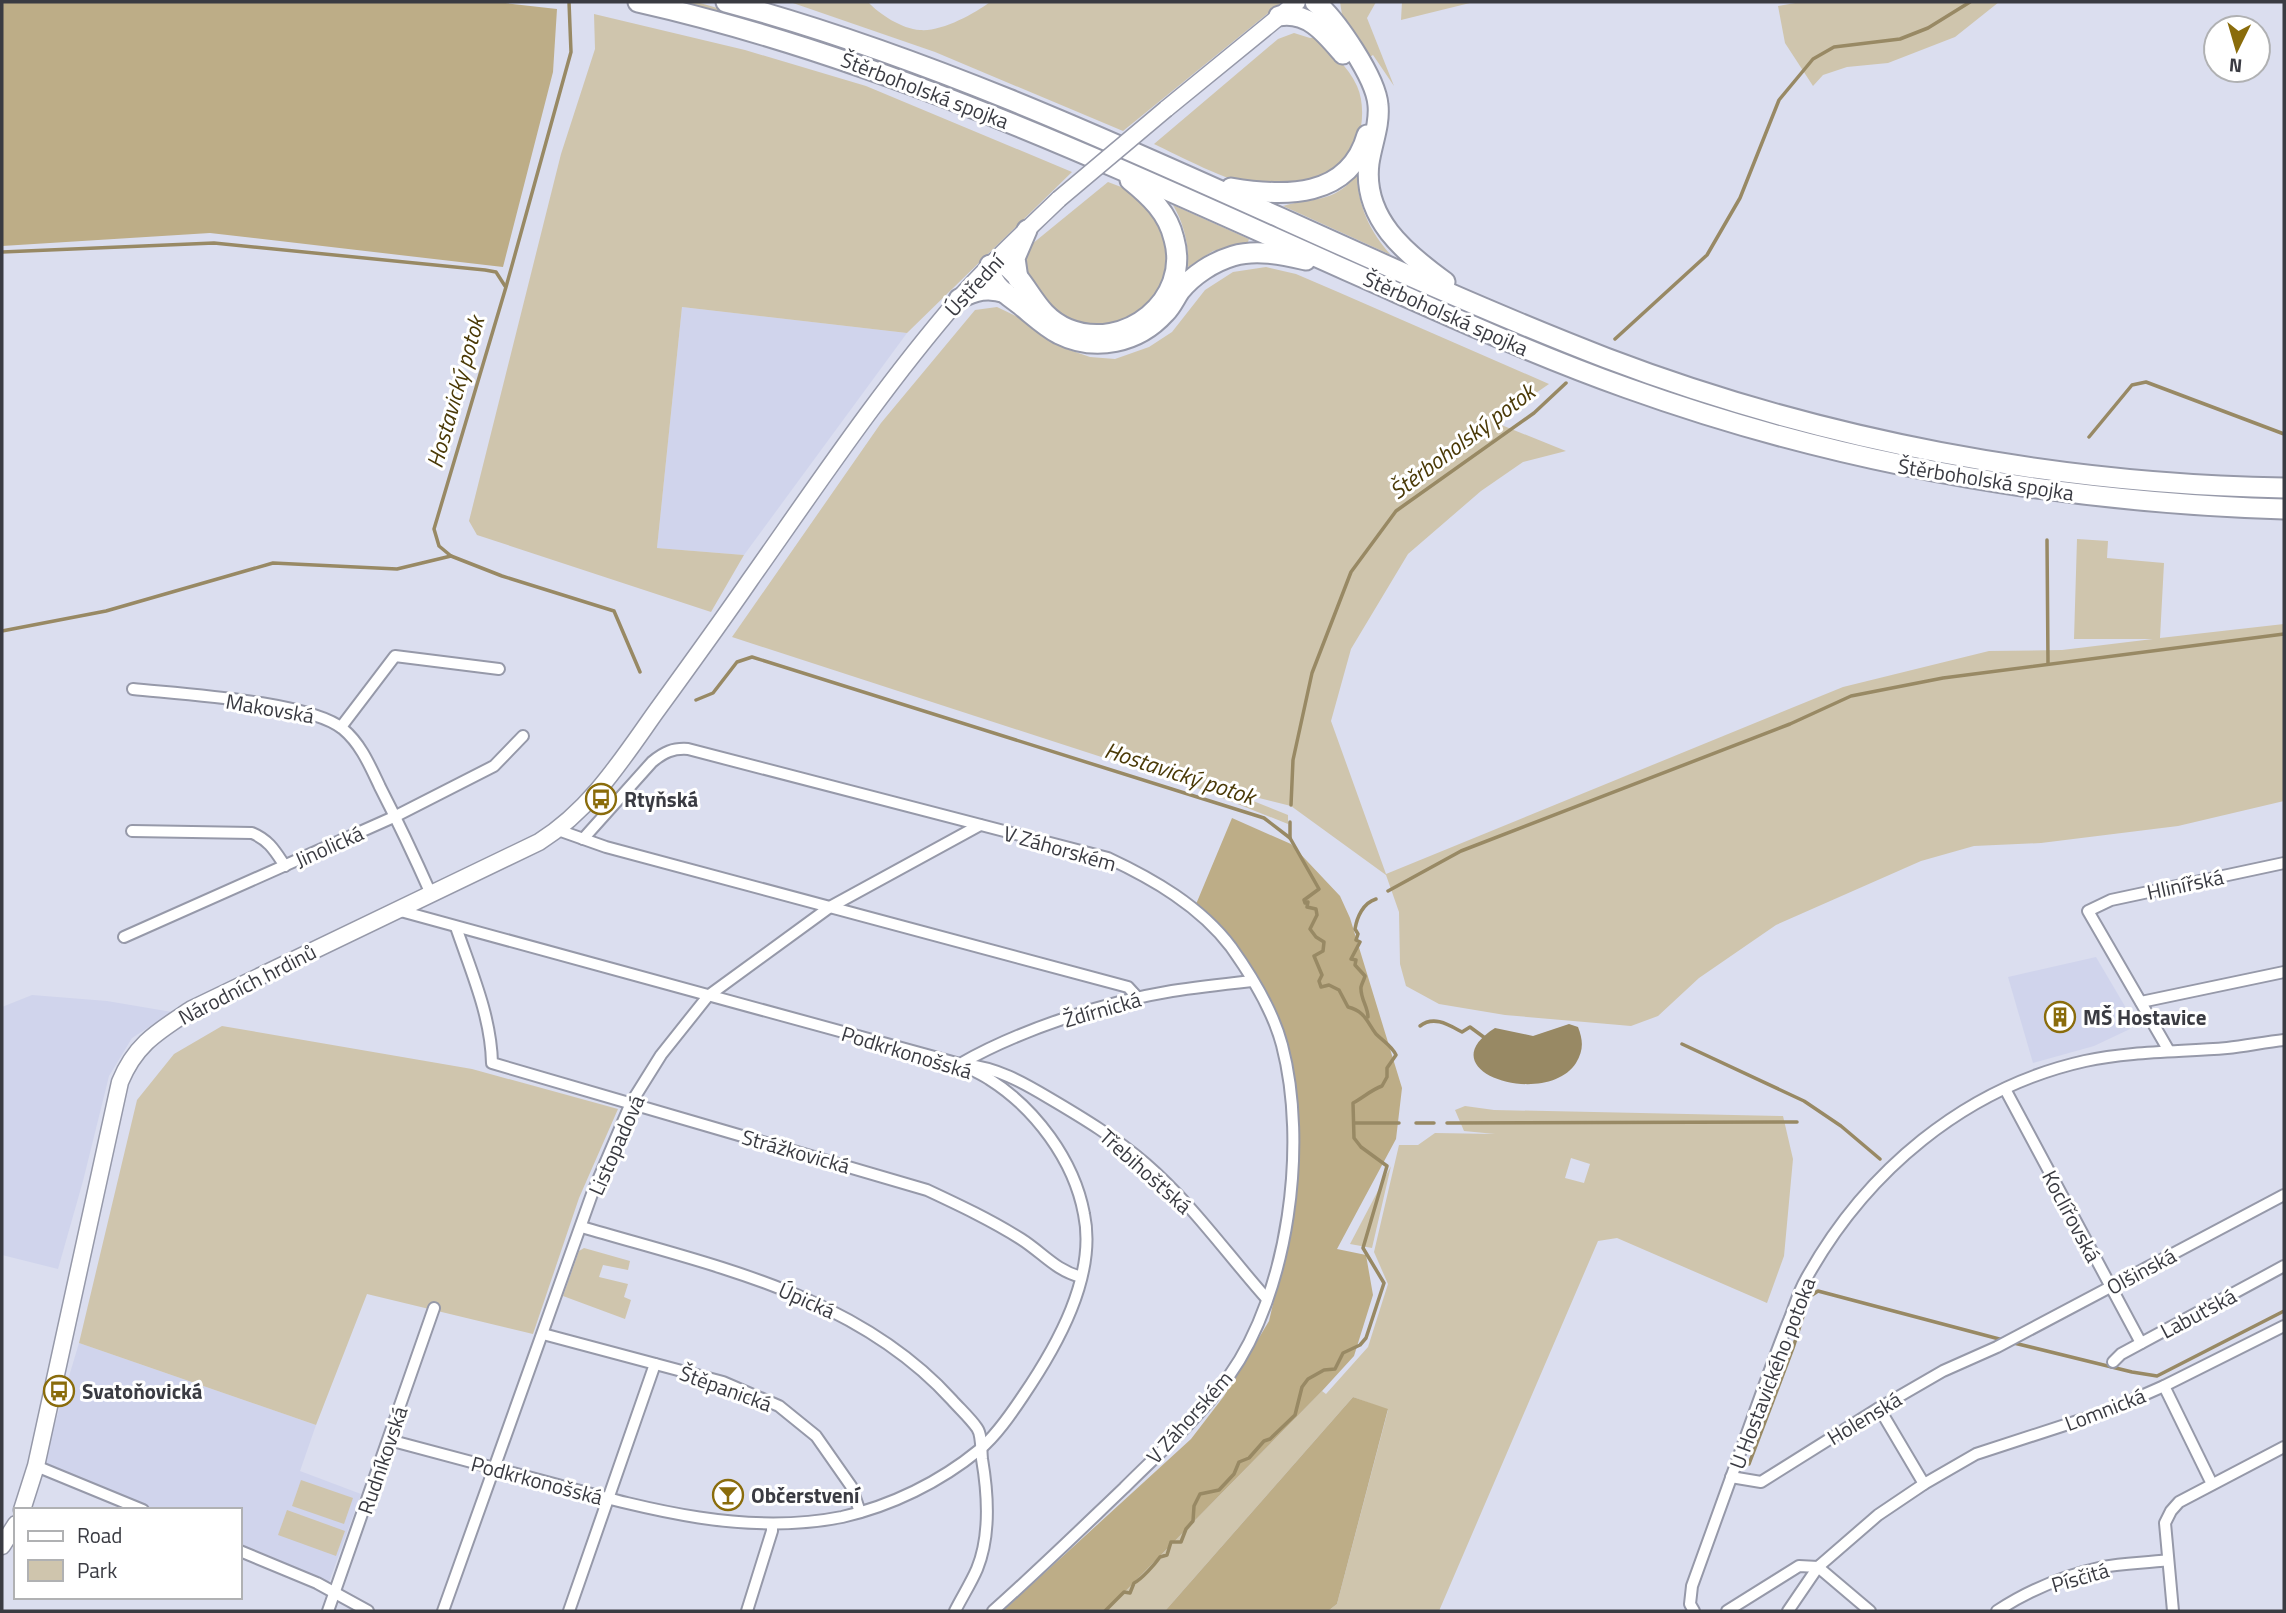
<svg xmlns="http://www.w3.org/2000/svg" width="2286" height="1613" viewBox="0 0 2286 1613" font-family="'Titillium Web',sans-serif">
<rect width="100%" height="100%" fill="#dbdeef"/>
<!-- built -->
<g fill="#d0d4ec">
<polygon points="682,307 907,333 744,555 657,548"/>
<polygon points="2096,957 2126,1008 2130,1029 2094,1046 2033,1063 2008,977"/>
<polygon points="32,995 107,1001 172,1012 132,1038 109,1076 83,1181 58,1269 2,1255 2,1007"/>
<polygon points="79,1343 316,1425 300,1471 361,1494 329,1582 240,1544 240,1510 156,1510 43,1463"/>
</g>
<!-- green -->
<g fill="#cfc5ad" fill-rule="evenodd">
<path d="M671 2H696L707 5 860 50 1103 147 1098 151C960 88 818 41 671 2Z"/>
<path d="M790 2H868C879 14 902 29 920 30 941 32 974 14 990 2H1282L1123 131 935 52Z"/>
<polygon points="1340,2 1376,2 1367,18 1394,86 1373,55 1368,58 1343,21"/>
<polygon points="1402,2 1474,2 1401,20"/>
<polygon points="1801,2 1999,2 1955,37 1888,63 1847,67 1823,75 1813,86 1785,43 1778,6"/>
<polygon points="594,14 745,50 866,86 1072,172 907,333 682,307 657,548 744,555 711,612 477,535 469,521 561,154 595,49"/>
<path d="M1294 33 1310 38 1315 37C1331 52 1348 66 1357 86 1367 108 1362 145 1345 162 1338 169 1322 178 1313 182 1301 186 1267 185 1253 185 1231 183 1177 155 1154 144L1278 39Z"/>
<polygon points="1133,159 1258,216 1258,219 1256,221 1127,164"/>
<path d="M1357 175C1358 206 1370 232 1391 255L1283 206C1313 197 1333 204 1357 175Z"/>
<polygon points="1108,182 1129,190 1144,201 1163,225 1170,267 1153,303 1122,324 1079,326 1053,312 1028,276 1025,261 1032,244"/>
<path d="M1173 205 1249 239 1248 242 1213 251 1188 267C1189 245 1184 224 1173 205Z"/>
<polygon points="1266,267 1296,274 1338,292 1549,384 1494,422 1566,451 1523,462 1481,491 1408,554 1351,649 1331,721 1386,874 1843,687 1989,651 2062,650 2153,639 2074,639 2077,539 2108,541 2107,558 2164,563 2160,638 2284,624 2284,801 2178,826 2041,843 1974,846 1921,861 1776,925 1699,978 1658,1016 1631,1026 1505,1015 1439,1004 1406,986 1400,964 1399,912 1386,875 1291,806 1223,789 1288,815 1288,824 1200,789 732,637 881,423 975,310 997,307 1020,318 1049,339 1067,349 1090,357 1115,359 1149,347 1172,332 1205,290 1233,272"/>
<polygon points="1451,303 1586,358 1581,363 1450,306"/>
<polygon points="1599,363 1767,419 2284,496 2284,501 2165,496 1971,471 1765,424 1594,368"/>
<polygon points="222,1026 472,1069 618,1109 579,1198 533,1334 367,1294 316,1425 79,1343 137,1100 174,1054"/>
<path d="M1465 1106 1494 1110 1783 1116 1793 1159 1784 1256 1767 1303 1617 1238 1598 1241 1439 1611H1328L1337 1604 1388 1410 1353 1397 1165 1611H1106L1322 1391 1326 1394 1368 1347 1388 1284 1374 1252 1399 1145H1418L1435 1133 1495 1134 1464 1131 1455 1110ZM1571 1158 1590 1164 1584 1183 1565 1178Z"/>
<polygon points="1391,1166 1372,1248 1350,1244"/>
<polygon points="584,1248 630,1261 628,1270 603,1265 599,1277 628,1284 624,1297 631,1300 625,1319 563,1296 579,1251"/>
<polygon points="301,1480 353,1498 344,1524 292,1506"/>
<polygon points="287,1510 345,1531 336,1556 278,1535"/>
</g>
<!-- forest -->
<g fill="#bdad87">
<polygon points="2,2 496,2 557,9 553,72 503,267 210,233 2,246"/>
<polygon points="1232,818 1291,844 1340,896 1350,918 1402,1088 1396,1139 1337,1249 1366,1255 1373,1295 1354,1356 1322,1391 1106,1611 1003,1611 1191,1439 1224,1396 1269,1321 1290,1231 1299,1140 1290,1060 1256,980 1194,909"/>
<polygon points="1353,1397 1388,1409 1337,1604 1328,1611 1165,1611"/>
</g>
<!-- water -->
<path fill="#988964" d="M1569 1024 1578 1027C1583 1040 1584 1050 1576 1063 1546 1109 1425 1072 1495 1028L1533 1036Z"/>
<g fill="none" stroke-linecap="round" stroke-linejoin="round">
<!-- stream -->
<g stroke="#988964" stroke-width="3.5">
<polyline points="569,2 571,52 506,287 434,529 439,546 451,556 502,576 614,611 640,672"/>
<polyline points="2,252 214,243 485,270 496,272 505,286"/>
<polyline points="1615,339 1707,255 1740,198 1779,100 1813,59 1834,47 1900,39 1928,28 1970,2"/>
<polyline points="2089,437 2132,385 2146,382 2284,434"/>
<polyline points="2047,540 2048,663"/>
<polyline points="2,631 106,611 273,563 397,569 451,556"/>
<path d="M696 700 713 693 737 662 752 657 1264 818 1290 838 1319 889 1304 900 1305 903 1308 902 1307 907 1316 909 1317 915 1310 929 1316 937 1324 942 1323 951 1314 956 1322 975 1319 981 1321 987 1329 985 1339 990 1348 1007C1365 1011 1367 1022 1376 1034 1383 1041 1392 1046 1396 1055L1387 1068V1077L1382 1086C1371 1090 1364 1097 1353 1103L1354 1138 1361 1147 1387 1166 1363 1248 1384 1283 1366 1338 1360 1345 1343 1353 1335 1369 1324 1370 1308 1379 1302 1387 1295 1415 1270 1439 1264 1441 1249 1458 1239 1462 1234 1474 1219 1490 1200 1494 1194 1506 1193 1521 1186 1529 1181 1542H1171L1167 1555 1160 1557C1155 1564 1142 1579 1134 1583L1130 1593 1124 1592 1105 1611"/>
<polyline points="1291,805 1293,760 1312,673 1351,572 1396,511 1534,413 1566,383"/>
<polyline points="1290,838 1290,822"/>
<polyline points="1388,891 1461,851 1790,724 1851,696 1943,678 2284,634"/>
<path d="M1368 1017C1368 1007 1360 998 1361 987 1362 983 1364 980 1365 976L1355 965 1356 960 1351 959 1360 942 1356 940 1358 934 1355 929C1357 917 1363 903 1376 899"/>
<path d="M1420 1026C1434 1015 1449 1025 1462 1032L1470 1027 1485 1038"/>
<polyline points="1682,1044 1804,1101 1841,1126 1880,1159"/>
<polyline points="1354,1123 1399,1123"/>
<polyline points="1416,1123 1434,1123"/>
<polyline points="1447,1123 1797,1122"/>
<polyline points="2014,1343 2132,1372 2157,1376 2284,1311"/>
<polyline points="1749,1464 1793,1348 1809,1297 1818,1291 2003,1340"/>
</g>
<!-- street casing -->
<g stroke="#9699a9" stroke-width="14">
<g id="street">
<path d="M133 689C180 694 309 701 343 729 361 744 370 766 380 787 398 822 415 858 431 894"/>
<polyline points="341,727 395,656 499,669"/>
<polyline points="558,830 606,847 1128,987 1138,998"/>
<path d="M132 831 252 833C269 840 275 851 285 866"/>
<path d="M583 839 652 762C664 752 673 748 688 749L1108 858C1153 879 1200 906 1231 947 1251 975 1273 1011 1282 1045 1308 1144 1289 1292 1229 1376 1199 1418 1160 1452 1124 1488 1081 1529 1038 1571 993 1611"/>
<path d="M456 927C471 971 491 1016 492 1063L927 1190C959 1205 991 1220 1021 1239 1043 1253 1055 1270 1081 1277"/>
<polyline points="124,937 396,816 494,766 523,736"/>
<polyline points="2141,1002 2284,972"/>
<polyline points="2169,1051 2088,911 2111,900 2284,863"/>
<path d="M960 1064C1019 1030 1105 1002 1172 991 1198 987 1225 984 1252 981"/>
<path d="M966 1065C996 1067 1024 1083 1049 1098 1083 1118 1116 1138 1146 1164 1192 1204 1227 1254 1267 1299"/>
<polyline points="2005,1089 2141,1343"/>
<path d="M582 1227C713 1266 856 1294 952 1400 960 1409 970 1418 977 1428 982 1435 981 1450 982 1459 988 1494 991 1535 977 1569 971 1583 962 1597 955 1611"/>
<polyline points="543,1334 723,1382 779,1406 816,1436 851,1486 860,1512"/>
<polyline points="2113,1362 2121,1354 2284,1266"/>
<polyline points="2164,1386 2212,1484"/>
<polyline points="1879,1408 1924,1484"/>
<path d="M389 1440C445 1455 501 1470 558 1485 650 1510 747 1536 842 1517 891 1506 940 1482 979 1450 996 1436 1011 1414 1023 1396 1057 1346 1097 1276 1084 1214 1074 1160 1035 1108 989 1079 980 1073 970 1069 960 1064L397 910"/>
<polyline points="36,1466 143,1510"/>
<polyline points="1731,1477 1761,1482 1879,1408 1943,1371 1997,1347 2284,1195"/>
<polyline points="240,1551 317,1583 368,1611"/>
<polyline points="328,1611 434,1308"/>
<polyline points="443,1611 592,1194 631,1103 661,1055 708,996 830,907 980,825"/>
<polyline points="569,1611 655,1364"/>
<polyline points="747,1611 772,1531 772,1524"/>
<path d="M1694 1611 1690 1604 1692 1586C1715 1521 1739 1457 1762 1392 1771 1367 1780 1342 1790 1318 1795 1305 1799 1291 1806 1279 1865 1172 1964 1088 2085 1061 2131 1051 2180 1052 2227 1048 2246 1046 2265 1042 2284 1040"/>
<polyline points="1727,1611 1799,1566 1818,1567 1878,1515 1924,1484 1976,1454 2105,1412 2164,1386 2284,1326"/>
<polyline points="1788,1611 1818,1567 1870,1611"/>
<path d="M1997 1611C2029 1590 2066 1575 2103 1567 2124 1563 2147 1563 2168 1560"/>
<polyline points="2173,1611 2165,1523 2171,1511 2179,1502 2284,1447"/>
</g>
</g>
<!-- secondary casing -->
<g stroke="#9699a9" stroke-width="19">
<g id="secondary">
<polyline points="1166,109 1297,2"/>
<path d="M22 1510 36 1466 120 1082C136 1043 159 1031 192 1009L539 842C590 810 621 761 655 713 687 669 719 625 750 580 817 485 882 388 958 300 989 264 1025 232 1059 199"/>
<polyline points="2,1546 16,1524"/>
</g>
</g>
<!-- highway casing -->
<g stroke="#9699a9" stroke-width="23">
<g id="highway">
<path d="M638 2C886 58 1115 167 1346 270 1439 311 1531 354 1627 388 1839 464 2059 502 2284 509"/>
<path d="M726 2C1033 85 1311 244 1606 358 1821 440 2054 484 2284 488"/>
<path d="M1315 2C1336 19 1376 78 1378 105 1380 125 1372 143 1369 163 1362 218 1405 253 1445 282"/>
<path d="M1279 16C1308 11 1325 33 1343 54"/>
<path d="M1130 180C1150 196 1168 213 1174 239 1191 300 1125 352 1068 329 1034 315 1030 283 1005 265H990C989 286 1010 296 1024 308 1035 317 1046 327 1059 334 1095 352 1138 343 1165 313 1172 306 1175 298 1180 291 1193 275 1213 262 1233 256 1257 249 1283 255 1306 260"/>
<path d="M1231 188C1284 197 1349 199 1367 135"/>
<polyline points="1018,279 1015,258 1027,230"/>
<path d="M959 299C975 290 988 287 1006 293"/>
</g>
</g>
<!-- street -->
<use href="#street" stroke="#fff" stroke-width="10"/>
<!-- secondary -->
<use href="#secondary" stroke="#fff" stroke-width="16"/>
<!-- highway -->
<use href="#highway" stroke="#fff" stroke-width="19"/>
<!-- secondary-bridge casing -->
<g stroke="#9699a9" stroke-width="19" stroke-linecap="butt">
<polyline id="secondary-bridge" points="1059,199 1166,109"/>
</g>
<!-- secondary-bridge -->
<use href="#secondary-bridge" stroke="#fff" stroke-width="16"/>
</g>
<!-- icons -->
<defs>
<g id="bus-ring" transform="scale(1.575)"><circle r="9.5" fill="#fff" stroke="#8a6c0b" stroke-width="1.5"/><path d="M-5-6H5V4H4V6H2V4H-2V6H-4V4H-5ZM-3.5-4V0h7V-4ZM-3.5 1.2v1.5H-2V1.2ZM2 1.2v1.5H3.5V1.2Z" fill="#8a6c0b"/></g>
<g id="building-ring" transform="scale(1.575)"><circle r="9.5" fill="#fff" stroke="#8a6c0b" stroke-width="1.5"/><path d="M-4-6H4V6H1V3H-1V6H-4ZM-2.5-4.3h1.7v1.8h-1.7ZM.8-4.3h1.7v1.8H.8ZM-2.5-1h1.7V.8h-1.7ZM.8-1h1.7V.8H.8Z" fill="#8a6c0b"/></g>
<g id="bar-ring" transform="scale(1.575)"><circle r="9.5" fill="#fff" stroke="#8a6c0b" stroke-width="1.5"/><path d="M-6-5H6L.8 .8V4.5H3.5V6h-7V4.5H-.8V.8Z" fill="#8a6c0b"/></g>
</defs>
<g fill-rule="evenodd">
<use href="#bus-ring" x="601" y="799"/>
<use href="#building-ring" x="2060" y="1017"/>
<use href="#bus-ring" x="59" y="1391"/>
<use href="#bar-ring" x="728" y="1495"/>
</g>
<g text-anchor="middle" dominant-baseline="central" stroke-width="6" stroke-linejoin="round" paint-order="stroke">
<!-- street labels -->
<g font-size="21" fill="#3a3b42" stroke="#fff">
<text transform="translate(925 90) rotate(21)">Štěrboholská spojka</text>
<text transform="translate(974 285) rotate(-47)">Ústřední</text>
<text transform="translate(1446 313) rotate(24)">Štěrboholská spojka</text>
<text transform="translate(1986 479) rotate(9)">Štěrboholská spojka</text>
<text transform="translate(270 708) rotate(10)">Makovská</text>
<text transform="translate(329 846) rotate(-24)">Jinolická</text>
<text transform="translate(1060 848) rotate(16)">V Záhorském</text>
<text transform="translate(2185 884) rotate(-12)">Hlinířská</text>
<text transform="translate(247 984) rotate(-27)">Národních hrdinů</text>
<text transform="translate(1102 1009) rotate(-16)">Ždírnická</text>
<text transform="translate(907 1052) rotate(17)">Podkrkonošská</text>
<text transform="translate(616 1145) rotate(-66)">Listopadová</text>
<text transform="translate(796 1151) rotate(16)">Strážkovická</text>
<text transform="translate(1146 1171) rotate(42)">Třebihošťská</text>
<text transform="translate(2072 1216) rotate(62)">Koclířovská</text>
<text transform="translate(2141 1271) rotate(-28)">Olšinská</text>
<text transform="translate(807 1300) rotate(24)">Úpická</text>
<text transform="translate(2198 1313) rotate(-28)">Labuťská</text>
<text transform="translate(1772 1373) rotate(-69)">U Hostavického potoka</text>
<text transform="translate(726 1388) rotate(20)">Štěpanická</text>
<text transform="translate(2105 1409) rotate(-21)">Lomnická</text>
<text transform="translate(1189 1417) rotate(-48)">V Záhorském</text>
<text transform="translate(1864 1418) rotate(-31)">Holenská</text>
<text transform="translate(382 1460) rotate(-71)">Rudníkovská</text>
<text transform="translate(537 1480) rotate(15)">Podkrkonošská</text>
<text transform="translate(2080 1577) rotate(-16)">Písčitá</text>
</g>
<!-- poi labels -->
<g font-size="21" font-weight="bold" fill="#3a3b42" stroke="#fff" text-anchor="start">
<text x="624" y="799">Rtyňská</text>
<text x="2083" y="1017">MŠ Hostavice</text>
<text x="82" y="1391">Svatoňovická</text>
<text x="751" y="1495">Občerstvení</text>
</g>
<!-- water labels -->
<g font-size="23" font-style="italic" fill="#4a3906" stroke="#fff">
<text transform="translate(455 392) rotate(-74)">Hostavický potok</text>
<text transform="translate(1462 441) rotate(-37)">Štěrboholský potok</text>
<text transform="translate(1180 773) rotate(18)">Hostavický potok</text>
</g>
</g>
<!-- border -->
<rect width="2286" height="1613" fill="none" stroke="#3a3b42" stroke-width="7"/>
<!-- legend -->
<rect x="14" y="1508" width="228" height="91" fill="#ffffff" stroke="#b0b1b3" stroke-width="2"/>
<rect x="28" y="1531" width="35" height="10" fill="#ffffff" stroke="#b0b1b3" stroke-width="2"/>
<text x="77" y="1543" font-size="21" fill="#3a3b42">Road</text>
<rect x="28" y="1560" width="35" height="21" fill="#cfc5ad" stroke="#b0b1b3" stroke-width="2"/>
<text x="77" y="1578" font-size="21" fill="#3a3b42">Park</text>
<!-- north arrow -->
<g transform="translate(2237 49) rotate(185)"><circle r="33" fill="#ffffff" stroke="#b0b1b3" stroke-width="2"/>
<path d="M0-5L12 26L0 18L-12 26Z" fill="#8a6c0b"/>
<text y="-10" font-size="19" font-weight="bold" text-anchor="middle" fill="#3a3b42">N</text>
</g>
</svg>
